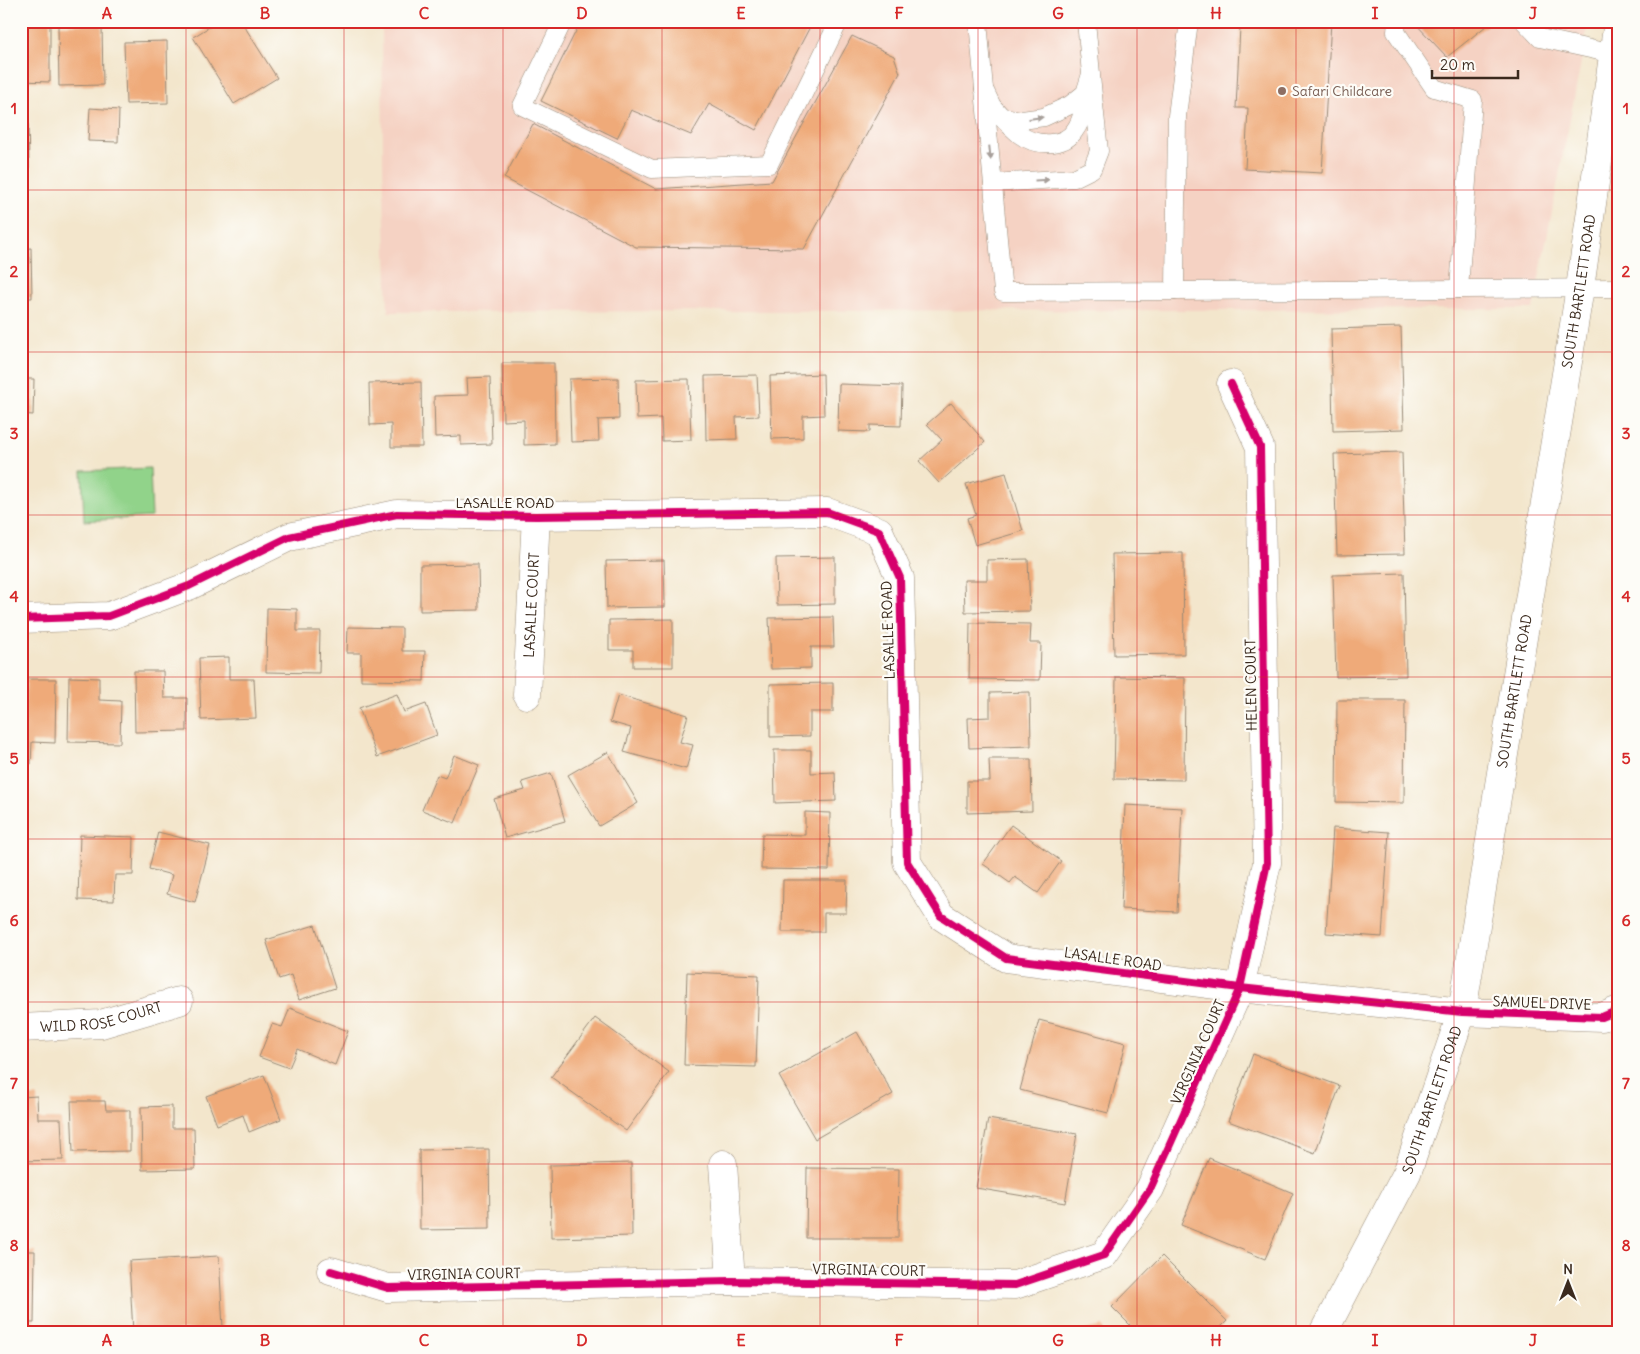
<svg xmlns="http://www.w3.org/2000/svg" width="1640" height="1354" viewBox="0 0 1640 1354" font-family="Delius,sans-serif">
<rect width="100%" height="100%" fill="#fdfcf7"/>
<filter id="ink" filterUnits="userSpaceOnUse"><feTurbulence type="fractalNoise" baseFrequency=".02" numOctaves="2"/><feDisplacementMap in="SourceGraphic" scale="10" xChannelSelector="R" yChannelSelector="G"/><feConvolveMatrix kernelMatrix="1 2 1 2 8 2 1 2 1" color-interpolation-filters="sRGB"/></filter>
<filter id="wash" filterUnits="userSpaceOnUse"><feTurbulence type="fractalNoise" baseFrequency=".0096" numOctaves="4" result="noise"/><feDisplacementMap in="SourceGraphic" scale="20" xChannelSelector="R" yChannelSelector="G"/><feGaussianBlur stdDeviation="1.12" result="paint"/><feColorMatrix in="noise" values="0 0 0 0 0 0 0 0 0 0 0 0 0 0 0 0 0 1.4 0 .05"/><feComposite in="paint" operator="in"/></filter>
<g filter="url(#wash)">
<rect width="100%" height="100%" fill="#f3e6cc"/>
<!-- built -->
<polygon fill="#f5d2c3" points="382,21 1589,21 1533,309 388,312 383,166"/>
<!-- green -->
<polygon fill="#91d38a" stroke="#667e54" points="150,468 152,517 84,521 82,471"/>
<g id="blocks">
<!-- building -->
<g fill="#efaa79">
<polygon points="21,21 50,21 50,82 21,81"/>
<polygon points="219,21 241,21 277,78 234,104 193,37"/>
<polygon points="581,21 813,21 756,130 709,104 691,135 631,110 617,138 541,101"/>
<polygon points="999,21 1019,21 1019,23 999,25"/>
<polygon points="1232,21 1331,21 1322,173 1245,169 1248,108 1236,108 1240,27 1231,26"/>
<polygon points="1413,21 1490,21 1491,22 1447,57"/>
<polygon points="102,24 103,85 59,86 58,25"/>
<polygon points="852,36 894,56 900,73 804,249 636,247 504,178 533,124 656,189 772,181"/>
<polygon points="167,41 168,103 126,104 124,42"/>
<polygon points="90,108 119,110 118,142 88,141"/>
<polygon points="21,118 28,118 29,168 21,168"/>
<polygon points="31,248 32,298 21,298 21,249"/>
<polygon points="21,314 24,314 23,368 21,368"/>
<polygon points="1401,327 1404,429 1333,431 1331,329"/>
<polygon points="502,363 554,363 555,444 524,445 524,420 503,421"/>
<polygon points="823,374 824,415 803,416 803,438 772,439 770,376"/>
<polygon points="757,375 759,416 736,417 737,439 706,440 705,376"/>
<polygon points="490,377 492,444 461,445 461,436 435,437 434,396 468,395 467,378"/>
<polygon points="618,378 619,419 598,420 599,441 571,442 569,379"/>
<polygon points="21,379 34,379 33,415 21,414"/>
<polygon points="689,379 691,440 662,441 661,418 637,419 636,380"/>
<polygon points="421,382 422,447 391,447 391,424 370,425 369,383"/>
<polygon points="839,384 902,386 901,426 870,425 870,432 838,431"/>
<polygon points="951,403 985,442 939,483 919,461 942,440 927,424"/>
<polygon points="1402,452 1405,554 1337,555 1334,454"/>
<polygon points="1006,473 1023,531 975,545 967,518 976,515 966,484"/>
<polygon points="1183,553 1184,654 1114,655 1112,554"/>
<polygon points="835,557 835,604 777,605 776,558"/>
<polygon points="1028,559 1030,611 965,612 964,580 987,580 987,560"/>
<polygon points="664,560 665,607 607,608 606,561"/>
<polygon points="478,564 479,610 420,611 420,565"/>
<polygon points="1404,573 1406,676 1336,677 1333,575"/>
<polygon points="267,608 297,609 297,631 320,631 319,673 266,672"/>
<polygon points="833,617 834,647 811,647 811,668 771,669 769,618"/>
<polygon points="673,619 673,667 633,667 633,650 609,650 609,620"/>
<polygon points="970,623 1031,624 1030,643 1041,643 1040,680 969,679"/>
<polygon points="348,627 402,628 402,651 425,651 424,681 361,680 361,653 347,653"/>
<polygon points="229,657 229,679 254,679 256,718 201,720 199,658"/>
<polygon points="134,671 163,671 164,698 187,698 187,731 135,732"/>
<polygon points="69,677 99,678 99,700 121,701 120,743 68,742"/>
<polygon points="1116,677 1185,678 1184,780 1114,779"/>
<polygon points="26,679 56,679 55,743 32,742 31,764 21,764 21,702 25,702"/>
<polygon points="833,683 833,712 810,712 810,736 770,737 770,684"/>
<polygon points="1030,692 1031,746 969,748 968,718 990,717 990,693"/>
<polygon points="397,694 404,712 426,704 437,735 377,757 359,708"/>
<polygon points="618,695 688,715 680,742 693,745 686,769 624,752 631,728 610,722"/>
<polygon points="1337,700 1405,700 1404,803 1336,802"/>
<polygon points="774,750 811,750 811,773 835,772 836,801 775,803"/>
<polygon points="608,752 638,803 599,826 568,775"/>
<polygon points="454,755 479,765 455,823 422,810 437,775 445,778"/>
<polygon points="989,759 1031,759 1032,811 967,813 967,781 990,781"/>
<polygon points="551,773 565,821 505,838 494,799 525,790 522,782"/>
<polygon points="1125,805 1182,808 1177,912 1121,909"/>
<polygon points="805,812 830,813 829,870 761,869 762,834 805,835"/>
<polygon points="1011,825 1061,861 1038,893 1015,877 1010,883 983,864"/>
<polygon points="1333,828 1389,832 1382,937 1326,933"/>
<polygon points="158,832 210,845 195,902 167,894 172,875 149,869"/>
<polygon points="80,835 134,837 133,875 115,875 114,901 78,900"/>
<polygon points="783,880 847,880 846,913 824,913 824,932 782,932"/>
<polygon points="315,925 335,988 299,1000 291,975 279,979 266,940"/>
<polygon points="687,972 759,975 756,1067 684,1065"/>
<polygon points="290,1008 348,1031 335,1065 297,1049 289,1068 259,1057 272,1024 282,1027"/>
<polygon points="595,1018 669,1072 626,1131 551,1077"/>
<polygon points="1039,1020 1126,1043 1108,1113 1020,1090"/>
<polygon points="857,1032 893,1094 815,1139 779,1076"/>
<polygon points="1253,1054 1340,1086 1315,1153 1228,1121"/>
<polygon points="264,1075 281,1119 249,1132 243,1115 217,1125 206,1096"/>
<polygon points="37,1096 38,1119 61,1119 63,1160 21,1161 21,1097"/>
<polygon points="71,1101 105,1101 106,1110 130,1110 130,1151 73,1152"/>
<polygon points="172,1106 172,1128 194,1128 195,1169 142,1170 141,1107"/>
<polygon points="988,1119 1077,1134 1065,1203 976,1188"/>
<polygon points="489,1149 490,1229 420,1230 419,1150"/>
<polygon points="1209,1158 1293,1193 1265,1259 1181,1225"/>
<polygon points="631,1163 632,1236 551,1238 550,1165"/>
<polygon points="807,1168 899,1169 898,1238 806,1238"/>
<polygon points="21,1251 35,1251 34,1323 21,1323"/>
<polygon points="219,1256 223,1328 133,1333 129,1261"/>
<polygon points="1162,1256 1227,1321 1215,1333 1138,1333 1112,1307"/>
<polygon points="1103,1326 1105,1333 1076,1333 1076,1332"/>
</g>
</g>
</g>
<g filter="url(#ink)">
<use href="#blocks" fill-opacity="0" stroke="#978875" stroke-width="1"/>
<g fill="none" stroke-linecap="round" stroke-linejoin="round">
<!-- lane casing -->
<g stroke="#978875" stroke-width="19">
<g id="lane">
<polyline points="563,21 522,106 652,169 769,164 839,21"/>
<polyline points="978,21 984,89 992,106 1002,117 1022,120 1044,117 1070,105 1085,93 1091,74 1086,21"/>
<polyline points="1397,21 1396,32 1434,88 1473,100 1459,289"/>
<polyline points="1524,21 1540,38 1613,54"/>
<polyline points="984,89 1003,292 1175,291 1177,116 1189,21"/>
<path d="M1002 117C1007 123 1013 129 1019 134 1034 146 1064 148 1075 130 1083 119 1084 106 1085 93"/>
<polyline points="993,183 1074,178 1092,169 1099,151 1091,77"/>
<polyline points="1175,291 1619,288"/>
</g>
</g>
<!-- street casing -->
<g stroke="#978875" stroke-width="29">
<g id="street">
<polyline points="21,619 109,616 189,586 289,537 397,514 536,516 827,512 879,531 900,578 907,862 941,916 1006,958 1240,988 1462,1012 1602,1017 1619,1010"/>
<path id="s1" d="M527 695 536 516"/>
<path id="s2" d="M21 1028 101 1024 179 1001"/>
<polyline points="723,1164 731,1281"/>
<polyline points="331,1271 388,1288 731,1281 1015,1285 1104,1255 1150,1189 1240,988 1267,863 1260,447 1231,384"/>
</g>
</g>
<!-- secondary casing -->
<g stroke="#978875" stroke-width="29">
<g id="secondary">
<path id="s3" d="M1323 1333 1407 1173 1462 1012 1580 288 1618 21"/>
</g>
</g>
<!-- lane -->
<use href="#lane" stroke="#fff" stroke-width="18"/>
<!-- street -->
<use href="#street" stroke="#fff" stroke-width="28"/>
<!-- secondary -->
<use href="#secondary" stroke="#fff" stroke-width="28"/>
<!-- cycleway casing -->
<g stroke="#fdfcf7" stroke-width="11">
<g id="cycleway">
<polyline points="21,619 109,616 189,586 289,537 397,514 536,516 827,512 879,531 900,578 907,862 941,916 1006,958 1240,988 1462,1012 1602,1017 1619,1010"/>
<polyline points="331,1271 388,1288 731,1281 1015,1285 1104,1255 1150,1189 1240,988 1267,863 1260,447 1231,384"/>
</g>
</g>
<!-- cycleway -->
<use href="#cycleway" stroke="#d6006c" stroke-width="8"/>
</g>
<!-- one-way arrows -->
<defs><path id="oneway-solid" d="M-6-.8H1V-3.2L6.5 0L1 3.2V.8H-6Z" transform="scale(1.25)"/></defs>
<g fill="#a79f9a">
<use href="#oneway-solid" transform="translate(1036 118) rotate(-7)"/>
<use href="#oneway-solid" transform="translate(990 153) rotate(84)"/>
<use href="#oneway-solid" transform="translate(1042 180) rotate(-3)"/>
</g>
</g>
<!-- grid -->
<path fill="none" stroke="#d62828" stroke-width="1" stroke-opacity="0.55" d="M186 21V1333M344 21V1333M503 21V1333M662 21V1333M820 21V1333M978 21V1333M1137 21V1333M1296 21V1333M1454 21V1333M21 190H1619M21 352H1619M21 515H1619M21 677H1619M21 839H1619M21 1002H1619M21 1164H1619"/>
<!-- markers -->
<circle fill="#8d6e63" stroke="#fdfcf7" stroke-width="2" cx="1282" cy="91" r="5"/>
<g text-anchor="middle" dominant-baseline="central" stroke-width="4.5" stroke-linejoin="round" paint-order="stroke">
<!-- education labels -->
<g font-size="14" fill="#785e54" stroke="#fdfcf7" text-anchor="start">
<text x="1292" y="91">Safari Childcare</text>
</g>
<!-- street labels -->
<g font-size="14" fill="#3b2a1e" stroke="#fdfcf7">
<text stroke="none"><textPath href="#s3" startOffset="1081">SOUTH BARTLETT ROAD</textPath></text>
<text x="505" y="503">LASALLE ROAD</text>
<text stroke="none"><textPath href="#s1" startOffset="90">LASALLE COURT</textPath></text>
<text transform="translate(888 630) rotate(-92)">LASALLE ROAD</text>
<text transform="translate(1251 685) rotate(-91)">HELEN COURT</text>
<text stroke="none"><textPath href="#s3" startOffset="676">SOUTH BARTLETT ROAD</textPath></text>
<text transform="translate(1113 959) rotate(8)">LASALLE ROAD</text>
<text transform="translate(1542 1003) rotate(2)">SAMUEL DRIVE</text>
<text stroke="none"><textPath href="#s2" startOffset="81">WILD ROSE COURT</textPath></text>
<text transform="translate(1198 1052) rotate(-66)">VIRGINIA COURT</text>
<text stroke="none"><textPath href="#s3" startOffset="258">SOUTH BARTLETT ROAD</textPath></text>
<text transform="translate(869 1270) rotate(1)">VIRGINIA COURT</text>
<text transform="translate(464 1274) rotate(-1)">VIRGINIA COURT</text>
</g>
</g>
<!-- margin -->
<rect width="1640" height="1354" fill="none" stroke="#fdfcf7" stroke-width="55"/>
<!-- north arrow -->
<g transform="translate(1568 1282)" stroke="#fdfcf7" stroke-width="4" paint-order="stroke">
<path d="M0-4L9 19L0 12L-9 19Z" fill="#3b2a1e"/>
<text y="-8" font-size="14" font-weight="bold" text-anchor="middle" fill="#3b2a1e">N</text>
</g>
<!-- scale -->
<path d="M1432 70v8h86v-8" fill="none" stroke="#3b2a1e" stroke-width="2.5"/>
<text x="1440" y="70" font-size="15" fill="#3b2a1e" stroke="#fdfcf7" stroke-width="4" paint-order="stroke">20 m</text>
<rect x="28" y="28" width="1584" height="1298" fill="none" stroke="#d62828" stroke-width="2"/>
<g font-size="16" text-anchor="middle" font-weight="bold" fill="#d62828">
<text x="107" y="19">A</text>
<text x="265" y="19">B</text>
<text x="424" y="19">C</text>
<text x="582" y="19">D</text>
<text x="741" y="19">E</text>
<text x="899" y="19">F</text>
<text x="1058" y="19">G</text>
<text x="1216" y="19">H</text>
<text x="1375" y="19">I</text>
<text x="1533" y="19">J</text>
<text x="14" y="114">1</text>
<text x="1626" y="114">1</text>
<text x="14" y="277">2</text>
<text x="1626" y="277">2</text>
<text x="14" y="439">3</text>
<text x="1626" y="439">3</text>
<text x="14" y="602">4</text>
<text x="1626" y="602">4</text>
<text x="14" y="764">5</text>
<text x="1626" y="764">5</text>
<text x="14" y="926">6</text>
<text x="1626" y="926">6</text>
<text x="14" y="1089">7</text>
<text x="1626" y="1089">7</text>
<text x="14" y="1251">8</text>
<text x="1626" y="1251">8</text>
<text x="107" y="1346">A</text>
<text x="265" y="1346">B</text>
<text x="424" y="1346">C</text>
<text x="582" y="1346">D</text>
<text x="741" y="1346">E</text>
<text x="899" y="1346">F</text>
<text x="1058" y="1346">G</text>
<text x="1216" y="1346">H</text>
<text x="1375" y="1346">I</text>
<text x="1533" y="1346">J</text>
</g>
</svg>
